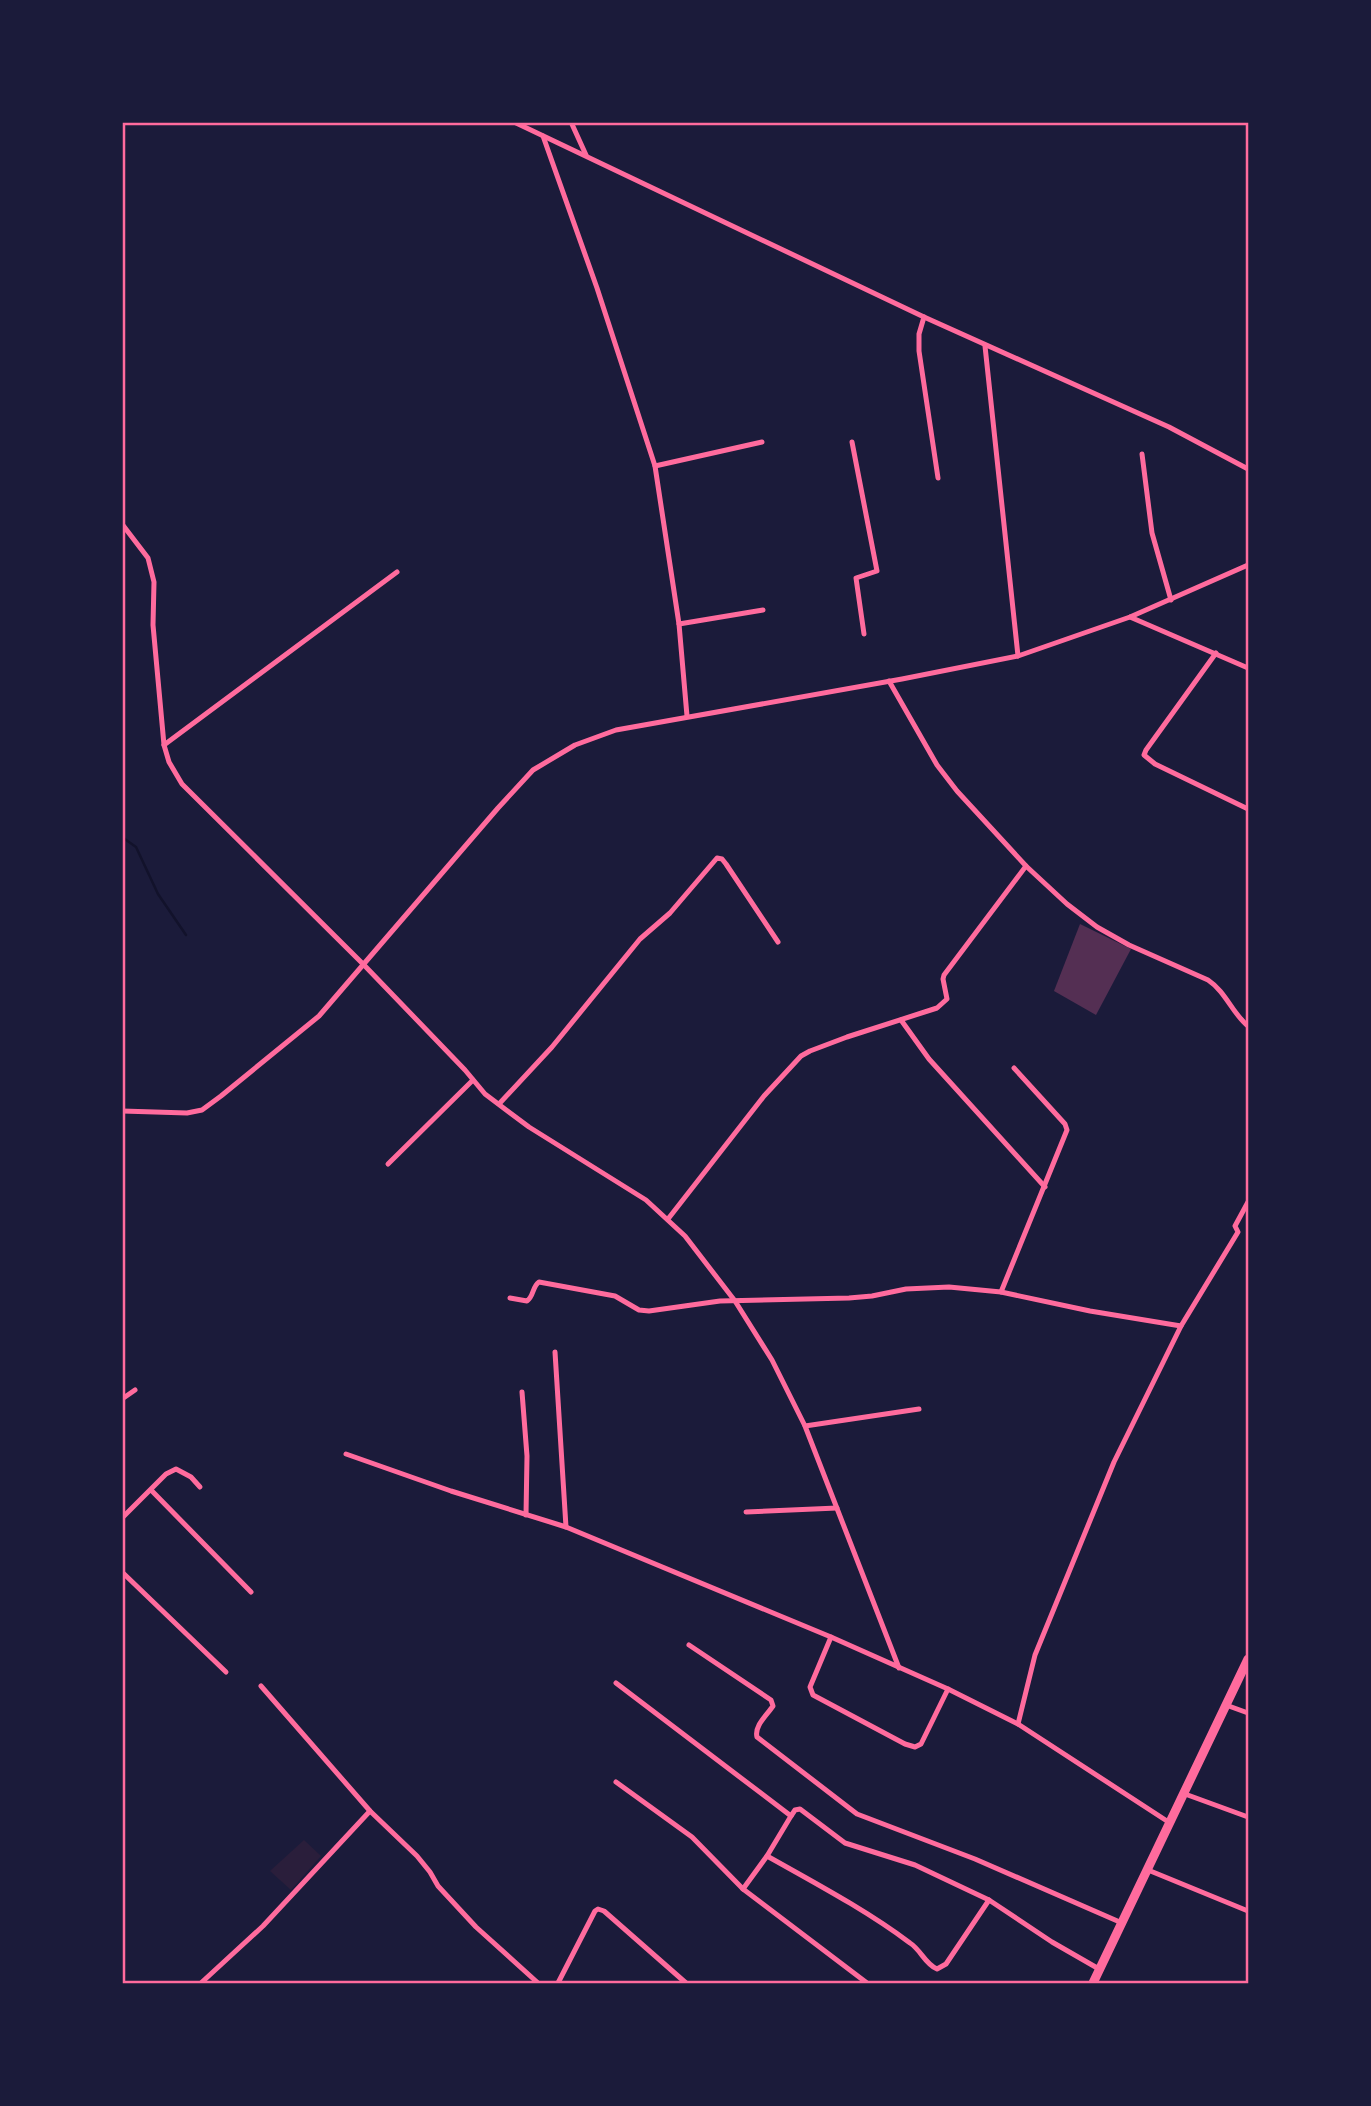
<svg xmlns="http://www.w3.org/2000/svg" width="1371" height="2106" viewBox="0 0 1371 2106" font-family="'Sofia Sans Condensed',sans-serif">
<rect width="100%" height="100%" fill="#1b1b3a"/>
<!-- green -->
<polygon fill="#2a1e3b" points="304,1840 321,1856 291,1890 270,1871"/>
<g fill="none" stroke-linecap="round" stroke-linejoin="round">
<!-- stream -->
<polyline stroke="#12122b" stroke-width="2.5" points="122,837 136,847 158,894 186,935"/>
</g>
<!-- building -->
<polygon fill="#542f53" points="1080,924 1131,949 1096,1015 1054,991"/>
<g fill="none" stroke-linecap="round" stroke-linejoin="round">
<!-- minor -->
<g stroke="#ff6b9d" stroke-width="5">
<polyline points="514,122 924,317 1169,427 1248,469"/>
<polyline points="571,122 586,155"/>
<polyline points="543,136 597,288 655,466 679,624 687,716"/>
<polyline points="924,317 919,334 919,351 938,478"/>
<polyline points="985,346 1018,656"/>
<polyline points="852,442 877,571 856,578 864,634"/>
<polyline points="1142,454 1152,533 1171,600"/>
<polyline points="655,466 762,442"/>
<polyline points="122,524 148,558 154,582 153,625 164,745 169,762 182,784 364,965 465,1070 485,1094 529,1127 646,1200 685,1236 735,1301 772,1360 805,1426 899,1668"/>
<polyline points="1130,617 1248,668"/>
<polyline points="679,624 763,610"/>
<polyline points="1216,653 1146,750 1144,755 1155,764 1248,809"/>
<path d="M889 681 937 765 957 791 1026 866 1067 904 1097 927 1129 945 1208 980C1226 992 1232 1013 1248 1026"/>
<polyline points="164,745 397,572"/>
<polyline points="901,1020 929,1059 1045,1187"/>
<polyline points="499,1104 552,1047 640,939 670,913 717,858 722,859 726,864 778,942"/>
<polyline points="122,1111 187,1113 202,1110 221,1096 319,1016 498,808 533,770 575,745 616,730 902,679 1018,656 1130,617 1248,565"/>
<polyline points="388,1164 473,1080"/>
<polyline points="668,1219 764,1096 801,1056 810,1051 847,1037 937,1008 947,999 943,979 944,975 1026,866"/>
<polyline points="1001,1292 1067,1130 1065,1124 1014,1068"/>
<path d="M510 1298 527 1301C534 1296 532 1287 539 1282L615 1296 639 1310 649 1311 720 1301 849 1298 872 1296 906 1289 949 1287 1001 1292 1090 1311 1181 1326"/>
<polyline points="555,1352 566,1527"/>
<polyline points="522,1392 527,1456 526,1515"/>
<polyline points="122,1399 135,1390"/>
<polyline points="805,1426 919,1409"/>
<polyline points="346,1454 451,1491 566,1527 831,1637 948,1689 1018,1724 1170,1823"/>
<polyline points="151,1490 251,1592"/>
<polyline points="746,1512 837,1508"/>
<polyline points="122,1518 166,1474 176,1469 191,1477 200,1487"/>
<polyline points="122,1572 226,1672"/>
<polyline points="831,1637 810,1687 813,1695 905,1744 915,1747 921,1744 948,1689"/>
<path d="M689 1645 771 1700 773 1706C767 1715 754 1726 757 1737L857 1814 975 1859 1122 1923"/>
<polyline points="616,1683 791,1816 795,1810 800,1809 845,1843 915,1865 989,1900 1052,1942 1099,1969"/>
<polyline points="261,1686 370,1811 417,1856 430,1872 438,1886 476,1927 538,1983"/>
<polyline points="1226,1705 1248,1713"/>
<polyline points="1018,1724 1035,1655 1114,1462 1181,1326 1238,1232 1235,1226 1248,1202"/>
<polyline points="616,1782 692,1837 743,1889 867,1983"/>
<polyline points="1185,1794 1248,1817"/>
<path d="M767 1856C815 1883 866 1910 910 1943 921 1950 925 1964 937 1969L946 1964 989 1900"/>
<polyline points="1148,1870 1248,1911"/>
<polyline points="743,1889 767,1856 791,1816"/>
<polyline points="201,1983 263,1926 370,1811"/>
<polyline points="558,1983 595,1911 598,1909 604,1911 686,1983"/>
</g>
<!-- trunk -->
<polyline stroke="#ff6b9d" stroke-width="9" points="1093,1983 1248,1659"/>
</g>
<!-- border -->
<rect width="1371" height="2106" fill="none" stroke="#1b1b3a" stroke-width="248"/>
<rect x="124" y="124" width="1123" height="1858" fill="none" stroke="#ff6b9d" stroke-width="2.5"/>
</svg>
